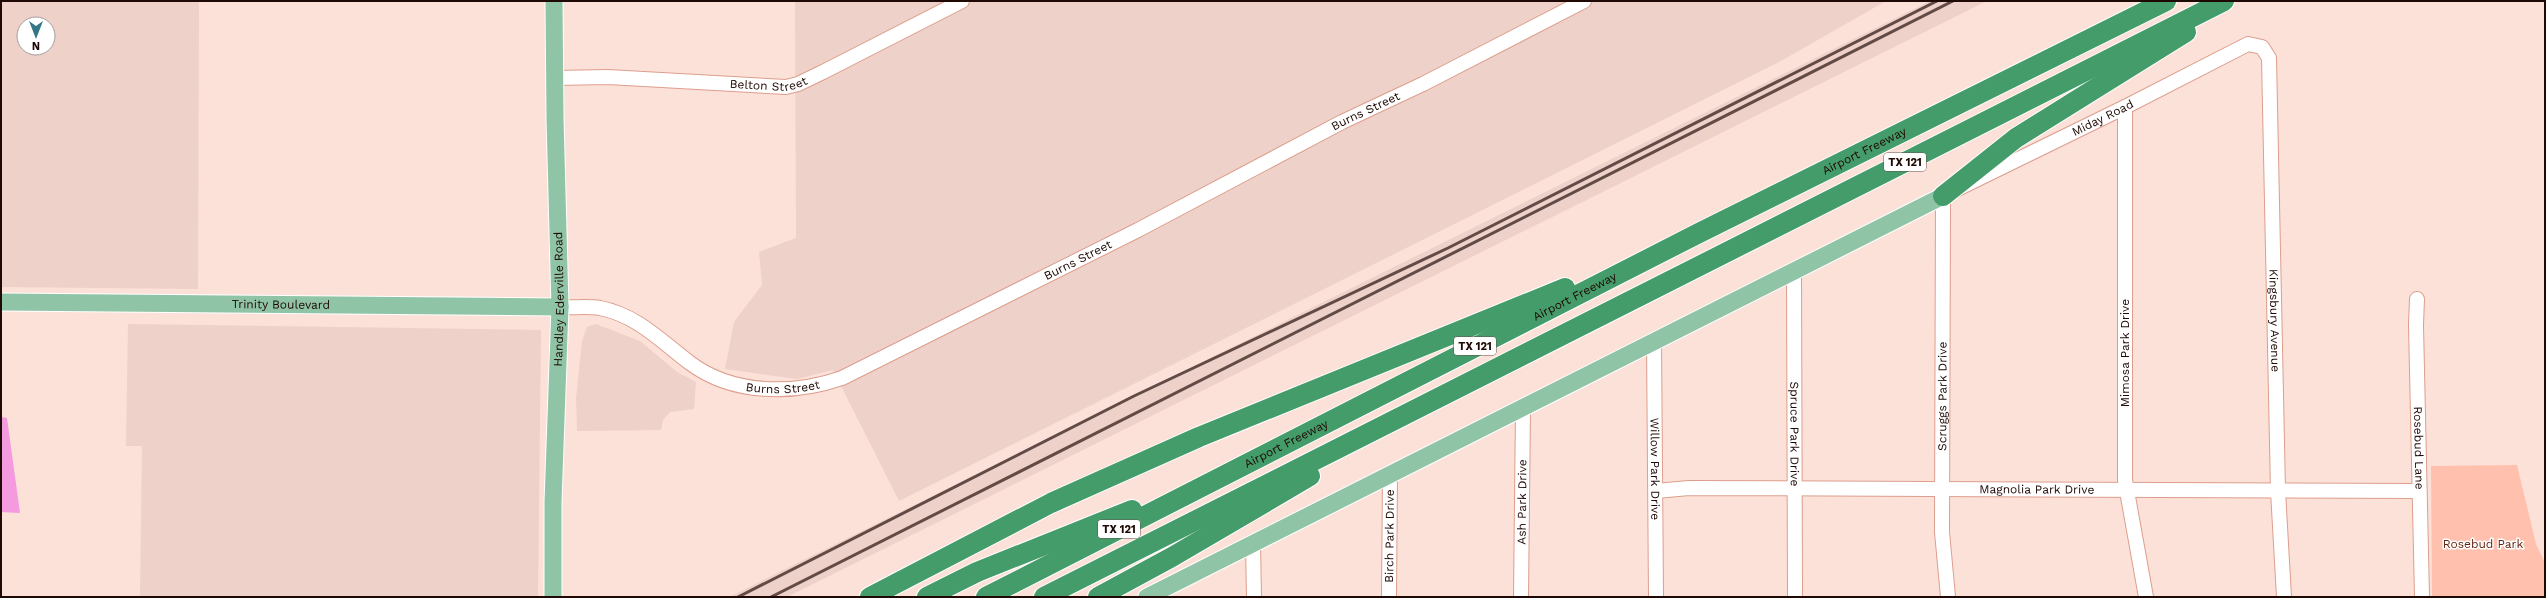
<svg xmlns="http://www.w3.org/2000/svg" width="2546" height="598" viewBox="0 0 2546 598" font-family="'Work Sans',sans-serif">
<rect width="100%" height="100%" fill="#fce1d9"/>
<!-- built -->
<g fill="#eed1c9" fill-rule="evenodd">
<path d="M1 1H199L198 289 1 287ZM24 24H48V48H24Z"/>
<polygon points="795,1 1886,1 1781,61 899,501 833,370 797,379 725,369 734,322 762,285 759,252 796,238"/>
<polygon points="1930,1 1987,1 787,597 729,597"/>
<polygon points="128,324 541,330 538,597 140,597 142,446 126,446"/>
<polygon points="596,324 640,341 677,372 696,382 694,409 670,412 663,420 661,430 577,431 576,399 582,341 587,327"/>
</g>
<!-- green -->
<polygon fill="#ffc0ae" points="2517,465 2536,544 2545,563 2545,597 2432,597 2431,466"/>
<!-- water -->
<polygon fill="#f49ade" points="1,417 7,418 20,513 1,512"/>
<g fill="none" stroke-linecap="round" stroke-linejoin="round">
<!-- minor casing -->
<g stroke="#dd9e8d" stroke-width="16">
<g id="minor">
<path id="s1" d="M555 78 608 77 786 87 798 84 823 72 962 1"/>
<polyline points="2125,107 2125,480 2146,597"/>
<path id="s2" d="M1794 271 1795 597"/>
<path id="s3" d="M2417 299 2416 325 2422 597"/>
<path id="s4" d="M560 307C573 308 587 306 600 308 637 315 662 342 690 363 733 395 793 395 842 378L1138 230 1342 122 1423 84 1584 1"/>
<path id="s5" d="M1654 341 1656 597"/>
<path id="s6" d="M1656 491 1689 488 2419 491"/>
<polyline points="1253,544 1254,597"/>
<path id="s7" d="M1389 597 1390 474"/>
<path id="s8" d="M1521 597 1523 408"/>
<path id="s9" d="M1948 597 1942 532 1943 196 2125 107 2248 44 2262 47 2269 58 2278 491 2284 597"/>
</g>
</g>
<!-- major casing -->
<g stroke="#fff" stroke-width="19">
<g id="major">
<path id="s10" d="M1 302 560 307"/>
<path id="s11" d="M553 597V502L560 307 555 118 554 1"/>
<polyline points="1147,597 1943,196"/>
</g>
</g>
<!-- highway casing -->
<g stroke="#fff" stroke-width="22">
<g id="highway">
<polyline points="1943,196 2016,138 2186,32"/>
<polyline points="870,597 1051,503 1199,437 1565,288"/>
<polyline points="927,597 977,572 1132,510"/>
<path id="s12" d="M986 597 1699 233 2166 1"/>
<polyline points="1044,597 2224,1"/>
<polyline points="1098,597 1172,557 1310,476"/>
</g>
</g>
<!-- minor -->
<use href="#minor" stroke="#fff" stroke-width="14"/>
<!-- major -->
<use href="#major" stroke="#8fc4a6" stroke-width="17"/>
<!-- highway -->
<use href="#highway" stroke="#459c6b" stroke-width="20"/>
<!-- rail -->
<g stroke="#624b46" stroke-width="3">
<polyline points="738,597 1134,396 1448,248 1937,1"/>
<polyline points="771,597 1953,1"/>
</g>
</g>
<g text-anchor="middle" dominant-baseline="central" stroke-width="3" stroke-linejoin="round" paint-order="stroke">
<!-- shield labels -->
<g fill="#fff" stroke="#62534f" stroke-width="1">
<rect x="1884" y="153" width="42" height="18" rx="3"/>
<rect x="1454" y="337" width="42" height="18" rx="3"/>
<rect x="1098" y="520" width="42" height="18" rx="3"/>
</g>
<g font-size="11" font-weight="bold" fill="#1e0904">
<text x="1905" y="162">TX 121</text>
<text x="1475" y="346">TX 121</text>
<text x="1119" y="529">TX 121</text>
</g>
<!-- street labels -->
<g font-size="12" fill="#1e0904" stroke="#fff">
<text stroke="none"><textPath href="#s1" startOffset="214">Belton Street</textPath></text>
<text stroke="none"><textPath href="#s4" startOffset="893">Burns Street</textPath></text>
<text stroke="none"><textPath href="#s9" startOffset="579">Miday Road</textPath></text>
<text stroke="none"><textPath href="#s12" startOffset="985">Airport Freeway</textPath></text>
<text stroke="none"><textPath href="#s4" startOffset="569">Burns Street</textPath></text>
<text stroke="none"><textPath href="#s12" startOffset="661">Airport Freeway</textPath></text>
<text stroke="none"><textPath href="#s11" startOffset="298">Handley Ederville Road</textPath></text>
<text stroke="none"><textPath href="#s10" startOffset="280">Trinity Boulevard</textPath></text>
<text stroke="none"><textPath href="#s9" startOffset="1032">Kingsbury Avenue</textPath></text>
<text transform="translate(2125 353) rotate(-90)">Mimosa Park Drive</text>
<text stroke="none"><textPath href="#s4" startOffset="245">Burns Street</textPath></text>
<text stroke="none"><textPath href="#s9" startOffset="201">Scruggs Park Drive</textPath></text>
<text stroke="none"><textPath href="#s2" startOffset="163">Spruce Park Drive</textPath></text>
<text stroke="none"><textPath href="#s12" startOffset="337">Airport Freeway</textPath></text>
<text stroke="none"><textPath href="#s3" startOffset="149">Rosebud Lane</textPath></text>
<text stroke="none"><textPath href="#s5" startOffset="128">Willow Park Drive</textPath></text>
<text stroke="none"><textPath href="#s6" startOffset="381">Magnolia Park Drive</textPath></text>
<text stroke="none"><textPath href="#s8" startOffset="95">Ash Park Drive</textPath></text>
<text stroke="none"><textPath href="#s7" startOffset="61">Birch Park Drive</textPath></text>
</g>
<!-- park labels -->
<g font-size="12" fill="#64220f" stroke="#fff">
<text x="2483" y="544">Rosebud Park</text>
</g>
</g>
<!-- border -->
<rect width="2546" height="598" fill="none" stroke="#1e0904" stroke-width="4"/>
<!-- north arrow -->
<g transform="translate(36 36) rotate(180)"><circle r="19" fill="#ffffff" stroke="#a59d9b"/>
<path d="M0-3L7 15L0 10L-7 15Z" fill="#337687"/>
<text y="-6" font-size="11" font-weight="bold" text-anchor="middle" fill="#1e0904">N</text>
</g>
</svg>
